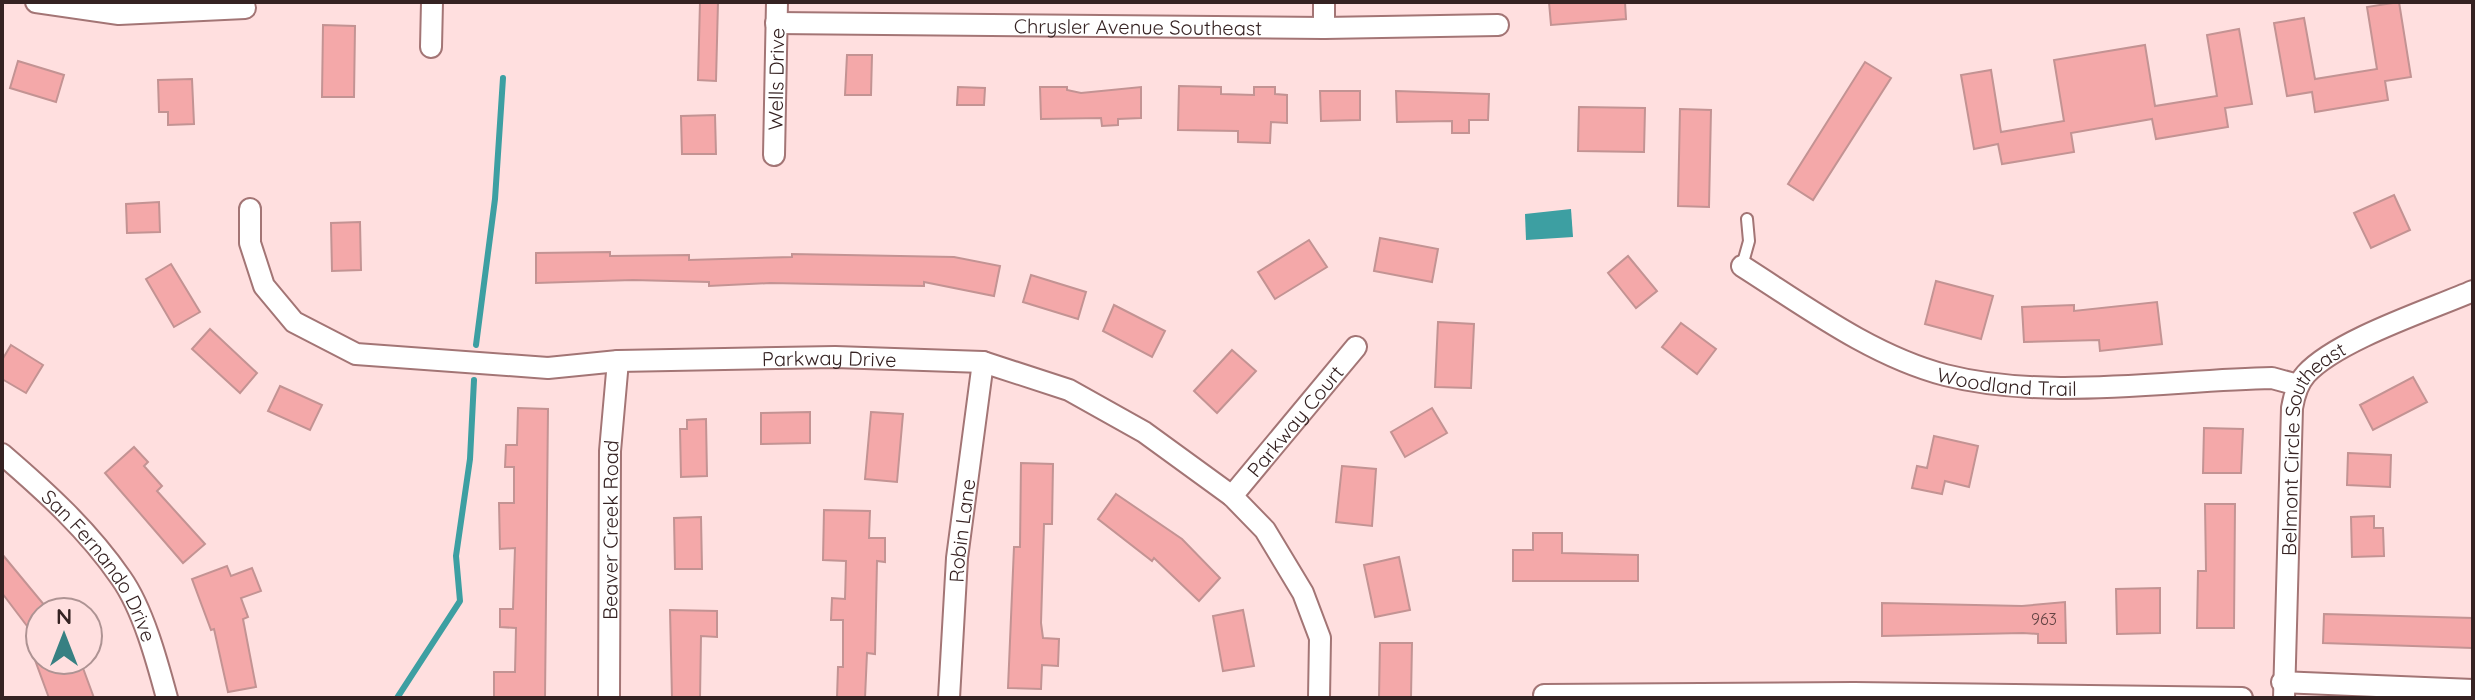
<svg xmlns="http://www.w3.org/2000/svg" width="2475" height="700" viewBox="0 0 2475 700" font-family="Quicksand,sans-serif">
<rect width="100%" height="100%" fill="#ffdfdf"/>
<!-- water -->
<polygon fill="#3d9fa2" points="1571,209 1573,237 1526,240 1525,214"/>
<g fill="none" stroke-linecap="round" stroke-linejoin="round">
<!-- stream -->
<g stroke="#3d9fa2" stroke-width="6">
<polyline points="476,345 495,199 503,78"/>
<polyline points="397,698 460,601 456,556 470,459 474,380"/>
</g>
</g>
<!-- building -->
<g fill="#f4a8a9" stroke="#c39393" stroke-width="2">
<polygon points="700,2 718,2 716,81 698,80"/>
<polygon points="1549,2 1625,2 1626,19 1551,25"/>
<polygon points="2399,2 2411,77 2385,81 2388,100 2315,112 2312,92 2287,96 2274,23 2304,18 2315,79 2377,69 2367,7"/>
<polygon points="323,25 355,26 354,97 322,97"/>
<polygon points="2239,29 2252,104 2225,108 2228,127 2156,139 2152,119 2071,133 2074,152 2002,164 1998,144 1974,149 1961,75 1991,70 2001,132 2064,121 2054,60 2145,45 2155,106 2217,96 2207,35"/>
<polygon points="847,55 872,55 871,95 845,95"/>
<polygon points="18,61 64,75 56,102 10,88"/>
<polygon points="1865,62 1891,78 1813,200 1788,184"/>
<polygon points="192,79 194,124 168,125 168,112 159,112 158,80"/>
<polygon points="1179,86 1221,87 1221,94 1254,95 1254,87 1275,87 1275,94 1287,95 1287,123 1271,122 1270,143 1238,142 1238,131 1178,130"/>
<polygon points="958,87 985,88 984,105 957,105"/>
<polygon points="1040,87 1067,87 1067,90 1081,93 1141,87 1141,118 1118,119 1118,125 1102,126 1101,118 1041,119"/>
<polygon points="1320,91 1360,91 1360,120 1321,121"/>
<polygon points="1396,91 1489,94 1488,120 1469,120 1469,133 1452,133 1452,121 1397,122"/>
<polygon points="1579,107 1645,108 1644,152 1578,151"/>
<polygon points="1680,109 1711,110 1709,207 1678,206"/>
<polygon points="715,115 716,154 682,154 681,116"/>
<polygon points="2394,195 2410,230 2371,248 2354,213"/>
<polygon points="159,202 160,232 127,233 126,204"/>
<polygon points="360,222 361,270 332,271 331,223"/>
<polygon points="1380,238 1438,249 1432,282 1374,271"/>
<polygon points="1309,240 1327,267 1275,299 1258,272"/>
<polygon points="610,252 610,256 689,255 689,260 792,257 792,254 954,257 1000,266 994,296 924,282 924,286 770,283 709,286 709,282 633,280 536,283 536,253"/>
<polygon points="1628,256 1657,291 1636,308 1608,273"/>
<polygon points="171,264 200,312 174,327 146,279"/>
<polygon points="1031,275 1086,292 1078,319 1023,302"/>
<polygon points="1936,281 1993,296 1981,339 1925,324"/>
<polygon points="2157,302 2162,344 2100,351 2099,340 2024,342 2022,307 2074,305 2074,311"/>
<polygon points="1114,305 1165,331 1152,357 1103,331"/>
<polygon points="1438,322 1474,324 1471,388 1435,387"/>
<polygon points="1681,323 1716,349 1697,374 1662,347"/>
<polygon points="210,329 257,373 240,393 192,349"/>
<polygon points="11,345 43,365 26,393 2,379 2,360"/>
<polygon points="1232,350 1256,371 1217,413 1194,391"/>
<polygon points="2413,377 2427,402 2373,430 2360,405"/>
<polygon points="280,386 322,405 310,430 268,411"/>
<polygon points="518,408 548,409 545,698 494,698 494,672 515,672 516,628 500,627 500,609 513,609 515,548 500,549 499,503 514,503 514,467 505,467 506,445 517,445"/>
<polygon points="1432,408 1447,433 1405,457 1391,432"/>
<polygon points="810,412 810,443 761,444 761,413"/>
<polygon points="871,412 903,414 897,482 865,479"/>
<polygon points="706,419 707,476 681,477 680,429 687,429 687,420"/>
<polygon points="2204,428 2243,429 2241,473 2203,473"/>
<polygon points="1934,436 1978,446 1969,487 1945,481 1942,494 1912,488 1917,466 1927,468"/>
<polygon points="134,447 148,462 144,466 162,486 157,491 205,544 183,563 105,473"/>
<polygon points="2348,453 2391,455 2390,487 2347,485"/>
<polygon points="1021,463 1053,464 1052,524 1044,524 1041,623 1043,638 1059,639 1058,666 1042,665 1041,689 1008,688 1014,547 1020,547"/>
<polygon points="1342,466 1376,469 1372,526 1336,522"/>
<polygon points="1116,494 1182,539 1220,578 1199,601 1154,558 1152,561 1098,519"/>
<polygon points="2205,504 2235,504 2234,628 2197,628 2198,571 2206,571"/>
<polygon points="824,510 870,511 869,538 885,538 885,562 877,561 875,654 867,653 865,698 837,698 838,667 843,667 843,620 831,620 832,598 845,599 846,561 823,560"/>
<polygon points="2374,516 2374,528 2383,528 2384,556 2352,557 2351,517"/>
<polygon points="701,517 702,569 675,569 674,518"/>
<polygon points="1533,533 1562,533 1562,553 1638,555 1638,581 1513,581 1513,550 1533,550"/>
<polygon points="2,554 50,612 40,612 40,643 2,593"/>
<polygon points="1399,557 1410,610 1375,617 1364,565"/>
<polygon points="227,566 231,576 252,568 261,591 241,598 248,617 243,619 256,687 228,692 214,629 211,630 192,579"/>
<polygon points="2160,588 2160,633 2117,634 2116,589"/>
<polygon points="2065,602 2066,643 2038,643 2038,634 2023,633 1882,636 1882,603 2022,606"/>
<polygon points="670,610 717,611 717,637 701,636 700,698 672,698"/>
<polygon points="1243,610 1254,666 1223,671 1213,616"/>
<polygon points="2324,614 2473,618 2472,648 2323,643"/>
<polygon points="1380,643 1412,643 1411,698 1379,698"/>
<polygon points="35,660 80,660 94,698 49,698"/>
</g>
<g fill="none" stroke-linecap="round" stroke-linejoin="round">
<!-- service casing -->
<g stroke="#a37575" stroke-width="14">
<polyline id="service" points="1742,266 1749,241 1747,219"/>
</g>
<!-- minor casing -->
<g stroke="#a37575" stroke-width="24">
<g id="minor">
<polyline points="36,2 119,14 245,8"/>
<path id="s1" d="M776 23 1324 28 1498 25"/>
<polyline points="1324,28 1324,2"/>
<polyline points="431,47 432,2"/>
<path id="s2" d="M774 155 777 2"/>
<path id="s3" d="M250 209V243L264 286 294 322 356 354 548 368 618 361 835 357 983 362 1069 390 1144 432 1232 496 1265 530 1303 593 1320 638 1319 698"/>
<path id="s4" d="M1742 266C1805 306 1872 356 1945 375 2047 401 2168 380 2272 378L2298 385"/>
<path id="s5" d="M2 454C45 491 88 530 121 578 143 609 157 661 167 698"/>
<path id="s6" d="M1232 496 1356 347"/>
<polyline points="2282,682 2473,690"/>
<polyline points="1544,695 1854,693 2242,698"/>
<path id="s7" d="M609 698 610 451 618 361"/>
<path id="s8" d="M949 698 957 558 983 362"/>
<path id="s9" d="M2284 698 2292 408C2294 396 2297 384 2306 374 2337 340 2429 310 2473 291"/>
</g>
</g>
<!-- service -->
<use href="#service" stroke="#fff" stroke-width="10"/>
<!-- minor -->
<use href="#minor" stroke="#fff" stroke-width="20"/>
</g>
<g text-anchor="middle" dominant-baseline="central" stroke-width="7" stroke-linejoin="round" paint-order="stroke">
<!-- number labels -->
<g font-size="16" fill="#654444">
<text x="2044" y="619">963</text>
</g>
<!-- street labels -->
<g font-size="20" fill="#352222" stroke="#ffdfdf">
<text stroke="none"><textPath href="#s1" startOffset="362">Chrysler Avenue Southeast</textPath></text>
<text stroke="none"><textPath href="#s2" startOffset="76">Wells Drive</textPath></text>
<text stroke="none"><textPath href="#s3" startOffset="670">Parkway Drive</textPath></text>
<text stroke="none"><textPath href="#s4" startOffset="294">Woodland Trail</textPath></text>
<text stroke="none"><textPath href="#s6" startOffset="98">Parkway Court</textPath></text>
<text stroke="none"><textPath href="#s9" startOffset="258">Belmont Circle Southeast</textPath></text>
<text stroke="none"><textPath href="#s7" startOffset="168">Beaver Creek Road</textPath></text>
<text stroke="none"><textPath href="#s8" startOffset="168">Robin Lane</textPath></text>
<text stroke="none"><textPath href="#s5" startOffset="150">San Fernando Drive</textPath></text>
</g>
</g>
<!-- border -->
<rect width="2475" height="700" fill="none" stroke="#352222" stroke-width="8"/>
<!-- north arrow -->
<g transform="translate(64 636)"><circle r="38" fill="#ffdfdf" stroke="#ae9393" stroke-width="2"/>
<path d="M0-6L14 30L0 20L-14 30Z" fill="#378082"/>
<text y="-12" font-size="22" font-weight="bold" text-anchor="middle" fill="#352222">N</text>
</g>
</svg>
